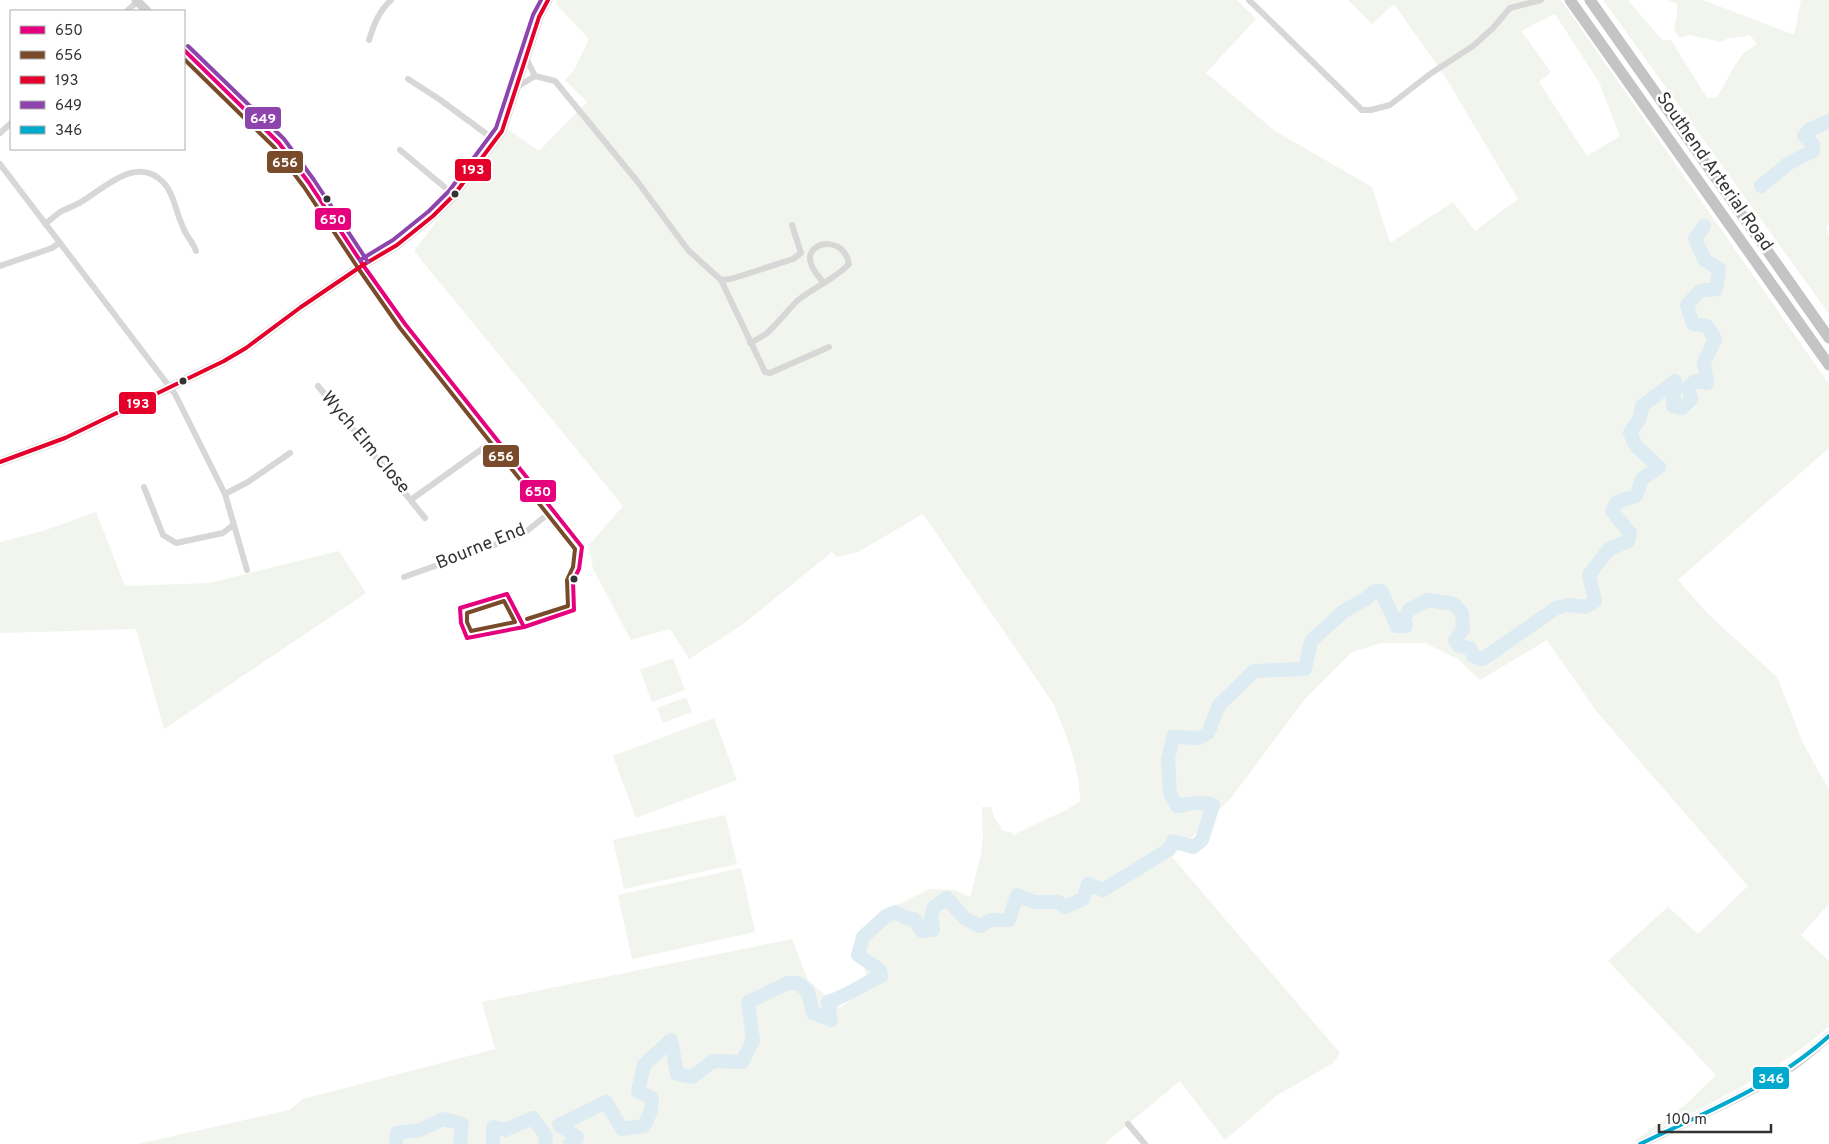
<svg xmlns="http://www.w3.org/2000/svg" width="1829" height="1144" viewBox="0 0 1829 1144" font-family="Overpass,sans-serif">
<rect width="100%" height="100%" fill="#fff"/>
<!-- green -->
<g fill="#f1f5ed" fill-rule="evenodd">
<path d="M558 0H1237L1256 19 1206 73 1275 131 1372 187 1390 243 1453 202 1475 231 1518 199 1444 75 1394 4 1372 24 1348 0H1561L1829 384V448L1678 580 1709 615 1777 677 1803 743 1829 790V904L1801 935 1829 961V1026C1772 1077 1701 1108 1634 1141L1685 1105 1716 1075 1608 961 1668 907 1698 934 1748 886 1597 712 1547 640 1480 680 1458 659 1425 643H1381L1352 652 1305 699 1231 798 1172 857 1340 1053 1333 1063 1276 1096 1225 1140 1180 1081 1104 1144H138L289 1110 303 1099 495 1049 482 1002 792 939 808 980 840 1008 869 986 861 956 869 931 886 911 929 889 954 890 970 897 981 855 983 836 982 807H991L994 817 1003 831 1011 832 1016 837 1015 834 1066 810 1080 801C1080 767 1066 734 1053 703L923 514 858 552 836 557 832 552 742 625 689 659 670 629 631 640 593 569 589 545 623 506 414 251 507 129 539 151 587 102 565 80 574 70 589 39 556 4ZM1555 14 1599 82 1620 136 1587 156 1539 82 1551 72 1521 31Z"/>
<path d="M1603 0H1628L1662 40H1671L1707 98H1716C1726 84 1733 65 1744 53 1748 50 1753 47 1757 44L1750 35C1738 39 1732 35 1721 42L1690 35 1679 38 1674 29 1677 14V4L1668 0H1703L1794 35 1801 0H1829V224L1826 227 1829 236V314Z"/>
<polygon points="96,512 125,586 210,583 339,551 366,593 164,729 136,629 0,633 0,542 43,531"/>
<polygon points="673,658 685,690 652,702 640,670"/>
<polygon points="686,697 692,712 663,723 657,708"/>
<polygon points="714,718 737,780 636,818 613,756"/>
<polygon points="725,815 737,864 624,889 613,840"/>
<polygon points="741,868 755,932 632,959 618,895"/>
</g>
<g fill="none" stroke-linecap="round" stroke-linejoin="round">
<!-- river -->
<g stroke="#ddebf3" stroke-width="14">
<polyline points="1761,186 1789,163 1813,151 1813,144 1804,136 1809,130 1829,121"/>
<polyline points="396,1144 397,1133 420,1130 443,1119 462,1124 460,1144"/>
<polyline points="493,1144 493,1127 505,1130 533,1118 546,1136 545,1144"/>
<path d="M570 1144 577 1137 559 1125 606 1102 622 1129 644 1126 651 1111 652 1098 638 1091 644 1065 671 1040 677 1074 692 1077 713 1061 742 1062 753 1040 748 1002 788 983H798L808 992 813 1013 831 1020 828 1002C847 996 863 984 881 976L880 970 858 955 863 937 886 916 895 912 906 918 914 919 922 931 933 930 931 918 934 907 947 898 964 918 980 926 991 920H1009L1017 895 1034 902H1058L1065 907 1083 899 1088 884 1103 890 1168 850 1173 841 1193 847 1202 840 1213 805C1201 801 1190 804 1177 806L1170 793 1168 759 1173 737 1199 738 1208 733 1219 705 1254 671 1305 669 1311 641 1344 611 1364 600 1375 591H1381L1397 626H1406L1404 618 1409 610 1428 600 1454 604 1462 613 1463 629 1455 640 1459 646 1470 648 1473 656 1483 659 1556 608 1568 605 1586 607 1595 601 1589 575 1609 549 1628 541 1630 533 1612 511 1617 502 1636 496 1642 479 1659 467 1636 446 1630 433 1640 418 1642 406 1675 381 1673 406 1682 408 1691 399 1688 387 1695 381 1707 383 1704 363 1715 339 1707 326 1693 324 1687 305 1700 291 1716 289 1719 269 1705 260 1695 239 1704 226"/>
</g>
<!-- street -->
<g stroke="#d7d7d7" stroke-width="6">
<polyline points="1249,0 1362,110 1371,110 1390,105 1430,74 1473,46 1493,28 1510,8 1541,0"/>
<polyline points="127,11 139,0"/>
<path d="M369 40C374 24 379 11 391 0"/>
<polyline points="526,58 535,76"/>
<polyline points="408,79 439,99 496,141"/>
<polyline points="517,87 535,76 555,81 637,181 688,250 721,280 731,279 793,259 801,253 792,225"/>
<polyline points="0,133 11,123"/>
<polyline points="400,150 454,195"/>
<polyline points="0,164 175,394 225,494 247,570"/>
<path d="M45 224C50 220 55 216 60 212 67 208 75 206 81 202 105 188 136 155 163 182 174 193 176 213 183 227 186 236 193 242 196 251"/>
<polyline points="363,265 405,324 582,547 579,569 573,581"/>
<polyline points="0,266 52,248 59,243"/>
<polyline points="721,280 765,372 770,373 829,347"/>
<path d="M750 343C756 340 762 337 767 333 778 323 787 311 797 301 814 287 834 280 849 264 844 236 810 241 810 258 810 267 818 276 824 283"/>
<polyline points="318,386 425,518"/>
<polyline points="144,487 163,535 176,543 223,533 233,525"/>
<polyline points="225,494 248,482 290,453"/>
<polyline points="412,499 496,439"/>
<polyline points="404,577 522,535 553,510"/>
<polyline points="1128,1124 1145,1144"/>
</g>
<!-- secondary -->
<g stroke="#d0d0d0" stroke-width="9">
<polyline points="136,0 147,11"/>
<polyline points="184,50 279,143 309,183 363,265"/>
<polyline points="0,462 65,438 224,361 246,348 301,307 363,265 397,245 433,216 454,195 502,131 539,17 548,0"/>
<path d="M1640 1144C1687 1121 1736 1101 1781 1074 1798 1063 1814 1050 1829 1036"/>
</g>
<!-- highway -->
<g stroke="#c4c4c4" stroke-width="11">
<polyline points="1570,0 1829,365"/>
<polyline points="1590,0 1829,338"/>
</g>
<!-- bus-1 casing -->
<g stroke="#fff" stroke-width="8">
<g id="bus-1">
<polyline points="184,50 279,143 309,183 363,265 405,324 582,547 579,569 573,581 574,610 524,627"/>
<polygon points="507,594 524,627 467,638 461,623 460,608"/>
</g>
</g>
<!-- bus-2 casing -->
<g stroke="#fff" stroke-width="8">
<g id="bus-2">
<polyline points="184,59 274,147 304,187 358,268 400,328 575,549 573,567 567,580 568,606 527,619"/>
<polygon points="504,601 515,622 471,631 467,622 467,613"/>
</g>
</g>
<!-- bus-3 casing -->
<g stroke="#fff" stroke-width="8">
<polyline id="bus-3" points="0,462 65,438 224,361 246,348 301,307 363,265 397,245 433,216 454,195 502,131 539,17 548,0"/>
</g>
<!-- bus-4 casing -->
<g stroke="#fff" stroke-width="8">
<g id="bus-4">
<polyline points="188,46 284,139 314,180 368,262"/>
<polyline points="360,260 393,240 429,211 449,191 496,128 533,15 541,0"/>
</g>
</g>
<!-- bus-5 casing -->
<g stroke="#fff" stroke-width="8">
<path id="bus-5" d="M1640 1144C1706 1112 1774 1086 1829 1036"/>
</g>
<!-- bus-1 -->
<use href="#bus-1" stroke="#e5007d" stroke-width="4"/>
<!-- bus-2 -->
<use href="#bus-2" stroke="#7a4b2a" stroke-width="4"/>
<!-- bus-3 -->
<use href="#bus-3" stroke="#e4002b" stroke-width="4"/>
<!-- bus-4 -->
<use href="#bus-4" stroke="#8e44ad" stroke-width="4"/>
<!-- bus-5 -->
<use href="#bus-5" stroke="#00a9ce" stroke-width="4"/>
</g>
<!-- markers -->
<g fill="#333" stroke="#fff" stroke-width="2">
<circle cx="455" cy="194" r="4.5"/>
<circle cx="327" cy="199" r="4.5"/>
<circle cx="183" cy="381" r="4.5"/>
<circle cx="574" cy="579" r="4.5"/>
</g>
<g text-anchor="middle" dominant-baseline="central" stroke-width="5" stroke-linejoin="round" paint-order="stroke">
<!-- street labels -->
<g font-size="18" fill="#333" stroke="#fff">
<text transform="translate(1714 172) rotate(55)">Southend Arterial Road</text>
<text transform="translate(365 443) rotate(50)">Wych Elm Close</text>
<text transform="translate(481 547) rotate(-22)">Bourne End</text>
</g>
</g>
<g stroke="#fff" stroke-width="2">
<rect x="244" y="106" width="38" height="24" rx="5" fill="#8e44ad"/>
<rect x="266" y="150" width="38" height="24" rx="5" fill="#7a4b2a"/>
<rect x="454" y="158" width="38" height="24" rx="5" fill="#e4002b"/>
<rect x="314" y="207" width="38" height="24" rx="5" fill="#e5007d"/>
<rect x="118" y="391" width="39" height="24" rx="5" fill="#e4002b"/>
<rect x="482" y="444" width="38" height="24" rx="5" fill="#7a4b2a"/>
<rect x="519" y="479" width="38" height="24" rx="5" fill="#e5007d"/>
<rect x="1752" y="1066" width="38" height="24" rx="5" fill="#00a9ce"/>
</g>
<g font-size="14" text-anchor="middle" font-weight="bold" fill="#fff">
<text x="263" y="123">649</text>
<text x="285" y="167">656</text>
<text x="473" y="174">193</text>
<text x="333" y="224">650</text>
<text x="138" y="408">193</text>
<text x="501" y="461">656</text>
<text x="538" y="496">650</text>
<text x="1771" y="1083">346</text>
</g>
<!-- legend -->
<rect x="10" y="10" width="175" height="140" fill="#ffffff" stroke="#adadad"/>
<rect x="20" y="26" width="25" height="8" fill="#e5007d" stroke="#adadad"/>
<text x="55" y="35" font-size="15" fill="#333333">650</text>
<rect x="20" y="51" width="25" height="8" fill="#7a4b2a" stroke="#adadad"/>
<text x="55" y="60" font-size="15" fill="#333333">656</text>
<rect x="20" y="76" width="25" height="8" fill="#e4002b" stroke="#adadad"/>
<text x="55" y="85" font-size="15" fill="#333333">193</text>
<rect x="20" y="101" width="25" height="8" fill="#8e44ad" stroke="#adadad"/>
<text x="55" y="110" font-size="15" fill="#333333">649</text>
<rect x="20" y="126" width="25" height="8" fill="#00a9ce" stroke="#adadad"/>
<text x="55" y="135" font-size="15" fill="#333333">346</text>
<!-- scale -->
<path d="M1659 1124v8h112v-8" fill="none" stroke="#333333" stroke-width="2.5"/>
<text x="1666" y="1124" font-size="15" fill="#333333" stroke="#ffffff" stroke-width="4" paint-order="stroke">100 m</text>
</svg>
